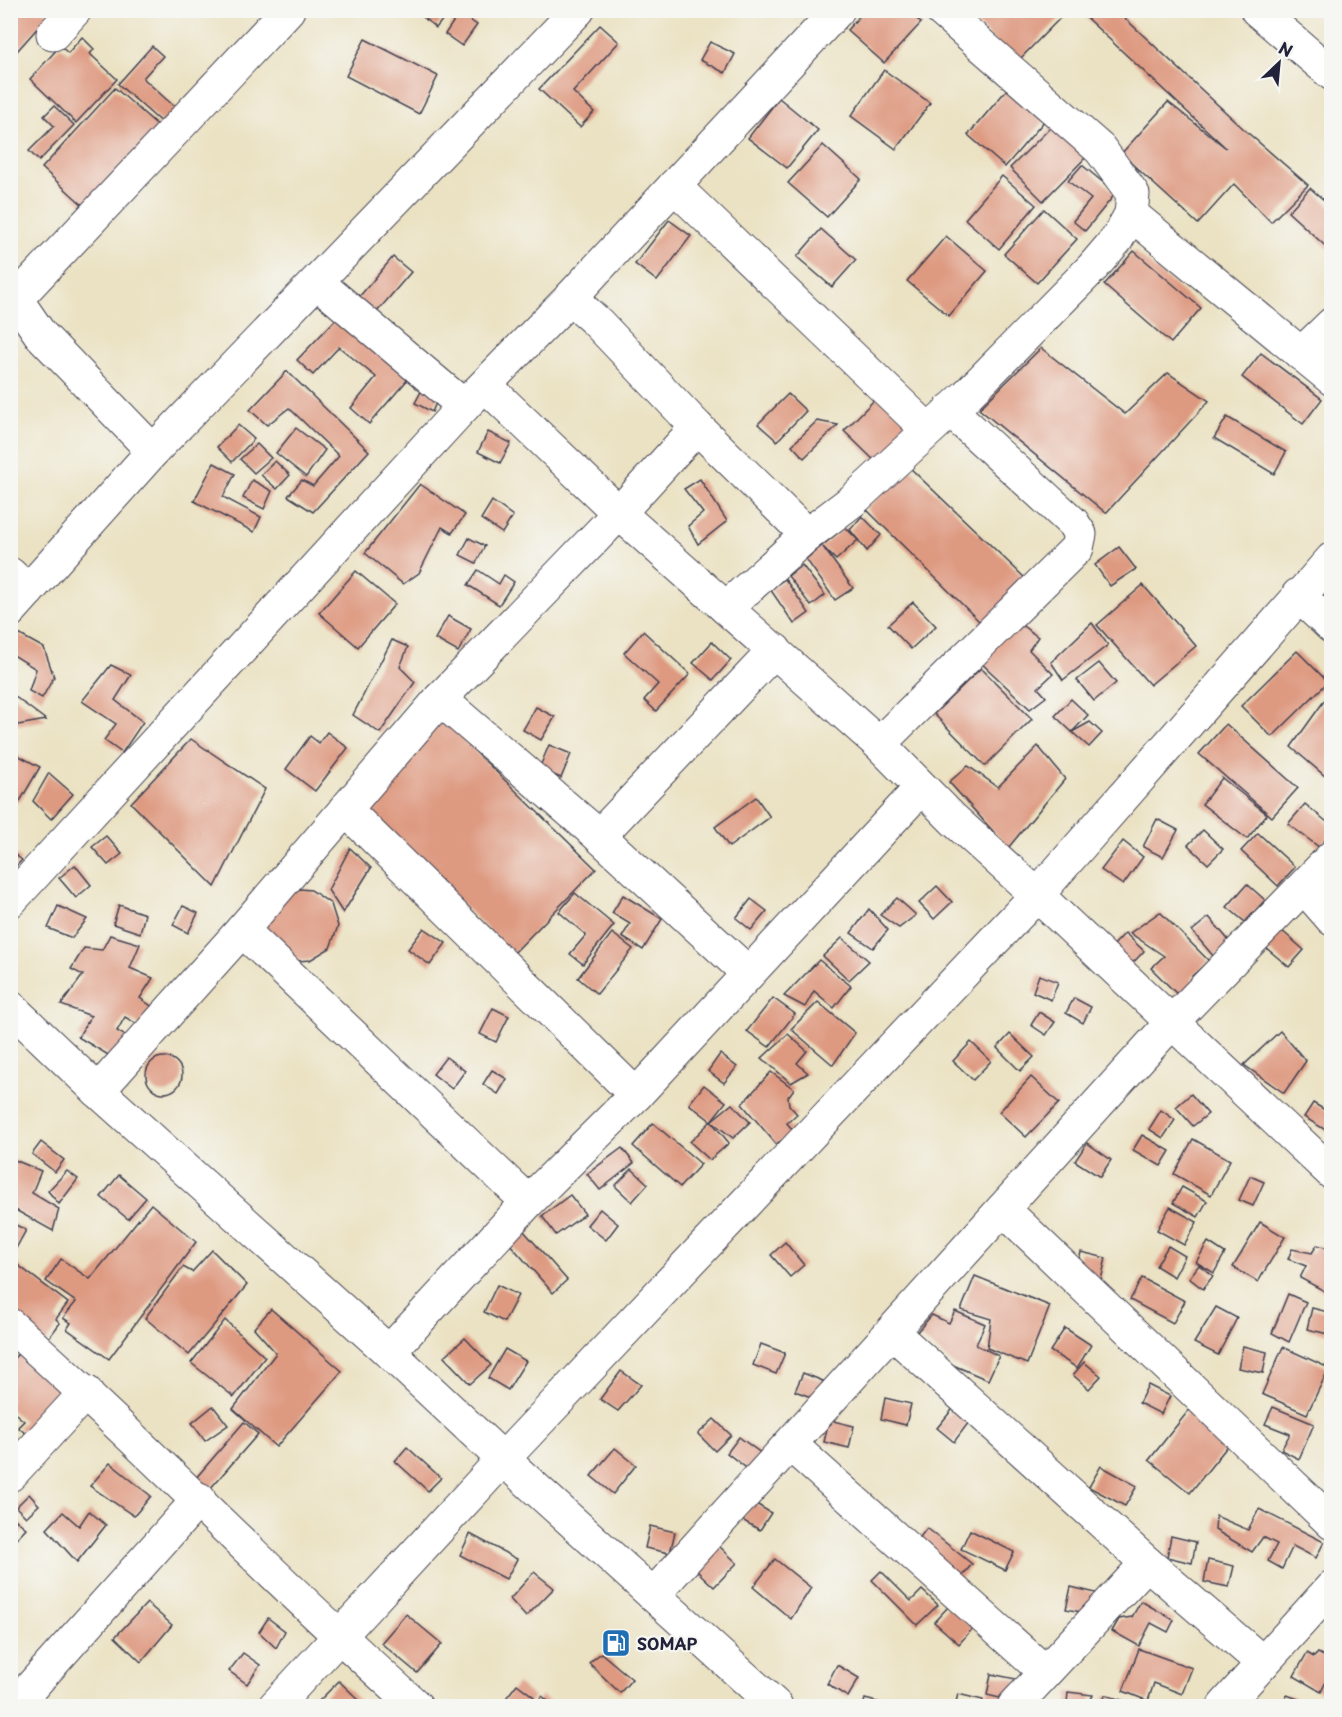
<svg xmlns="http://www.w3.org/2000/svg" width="1342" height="1717" viewBox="0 0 1342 1717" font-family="'Playpen Sans',sans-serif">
<rect width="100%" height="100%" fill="#f6f6f2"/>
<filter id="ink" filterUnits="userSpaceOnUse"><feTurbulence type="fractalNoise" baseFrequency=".0167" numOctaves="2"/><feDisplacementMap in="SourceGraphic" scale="12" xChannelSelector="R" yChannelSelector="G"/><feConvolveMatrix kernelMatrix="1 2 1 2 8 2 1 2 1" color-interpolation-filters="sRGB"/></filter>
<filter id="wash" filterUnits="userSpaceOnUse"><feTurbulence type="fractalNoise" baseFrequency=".008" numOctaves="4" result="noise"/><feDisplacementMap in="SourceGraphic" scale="24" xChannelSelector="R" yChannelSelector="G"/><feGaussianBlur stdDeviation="1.35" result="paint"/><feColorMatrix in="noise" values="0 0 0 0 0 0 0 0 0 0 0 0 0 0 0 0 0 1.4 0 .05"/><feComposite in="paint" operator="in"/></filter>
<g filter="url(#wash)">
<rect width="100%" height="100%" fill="#ebe2c3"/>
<g id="blocks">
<!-- building -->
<g fill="#de9a81">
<polygon points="10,10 44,10 49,15 10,59"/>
<polygon points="420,10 442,10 447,14 436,28 418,13"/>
<polygon points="865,10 908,10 921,23 884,63 847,30"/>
<polygon points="967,10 1068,10 1016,63 965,12"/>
<polygon points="1078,10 1116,10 1248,133 1308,185 1271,222 1234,184 1198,224 1121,154 1168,102 1226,148"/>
<polygon points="459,13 477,25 462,46 445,34"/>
<polygon points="600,25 619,42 573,92 594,112 580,127 539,89"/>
<polygon points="82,37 94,49 90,54 117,79 76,123 30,79 60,46 68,53"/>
<polygon points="365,39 438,76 419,114 346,76"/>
<polygon points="710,42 735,54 725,73 700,60"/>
<polygon points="152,46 163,56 143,78 178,110 164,125 118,84"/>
<polygon points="884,70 930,103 896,149 851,116"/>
<polygon points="1009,87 1046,119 1005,167 968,135"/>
<polygon points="115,88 162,129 86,208 42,168"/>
<polygon points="779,98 818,130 787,168 748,138"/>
<polygon points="54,106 74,125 39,161 29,151 54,126 44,116"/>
<polygon points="1057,121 1090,153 1043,201 1010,168"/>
<polygon points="823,145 861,179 827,217 788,183"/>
<polygon points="1082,165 1116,193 1085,231 1073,221 1091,199 1068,181"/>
<polygon points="1002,176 1036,205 999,249 965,219"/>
<polygon points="1310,188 1332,207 1332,252 1288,212"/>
<polygon points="1044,209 1077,239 1037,283 1004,254"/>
<polygon points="669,220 691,236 657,281 635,264"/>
<polygon points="821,229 856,260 832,287 797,257"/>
<polygon points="946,236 987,271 949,316 907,281"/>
<polygon points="1134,251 1201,308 1171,343 1104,285"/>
<polygon points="393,257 411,272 370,320 353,304"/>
<polygon points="338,317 409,378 369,424 351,408 376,377 339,347 313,375 297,360"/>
<polygon points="1041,348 1125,414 1168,373 1209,401 1106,513 979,409"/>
<polygon points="1261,353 1322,399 1303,424 1242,377"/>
<polygon points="287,371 369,451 313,512 288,496 302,480 313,486 339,456 289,408 267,425 250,410"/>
<polygon points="423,388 439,396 432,412 415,403"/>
<polygon points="788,394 806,411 777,441 758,424"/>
<polygon points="879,395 916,431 881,467 844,431"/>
<polygon points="1227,417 1286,452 1274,474 1214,438"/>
<polygon points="817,421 838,425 804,458 792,445"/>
<polygon points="238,425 254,439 232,462 217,447"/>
<polygon points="296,428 325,450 306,477 276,453"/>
<polygon points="488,432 511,443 500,463 478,452"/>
<polygon points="257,444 271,458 254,473 240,459"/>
<polygon points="275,461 290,475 277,489 261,475"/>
<polygon points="214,463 235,474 223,497 261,517 254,532 194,501"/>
<polygon points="908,466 1027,580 983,625 866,509"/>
<polygon points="700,479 727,521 698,544 688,526 703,513 684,489"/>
<polygon points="252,480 272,491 264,509 243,498"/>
<polygon points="420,484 465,515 452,533 442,527 419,573 403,584 365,553"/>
<polygon points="492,501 513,516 502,533 481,519"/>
<polygon points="862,516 881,535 867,551 850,530"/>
<polygon points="845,527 858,540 836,560 823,547 853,588 835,600 806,559"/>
<polygon points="469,538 485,546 476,563 460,555"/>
<polygon points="1119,547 1136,569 1110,586 1095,565"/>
<polygon points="802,565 825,595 811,606 788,576"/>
<polygon points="478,570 499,584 504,575 514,582 499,605 468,585"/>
<polygon points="356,571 395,604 358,647 319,613"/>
<polygon points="785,579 809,613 794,624 770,589"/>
<polygon points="1143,585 1196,646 1150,685 1097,625"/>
<polygon points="913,602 936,626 911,649 888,625"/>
<polygon points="448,616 471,629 458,652 435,639"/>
<polygon points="1013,619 1038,637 1029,650 1053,674 1038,688 1046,697 1030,709 977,659"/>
<polygon points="1092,623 1108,645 1063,680 1051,662"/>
<polygon points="643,631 690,674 656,711 644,700 658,684 624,653"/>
<polygon points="15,632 44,648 54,677 42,698 29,691 36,669 10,653"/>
<polygon points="392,640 408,647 400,667 415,682 380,733 353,715"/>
<polygon points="712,642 731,660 713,680 693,663"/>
<polygon points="1297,651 1328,682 1272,737 1241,706"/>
<polygon points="1099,663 1116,683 1094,701 1077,680"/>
<polygon points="111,665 131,675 115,700 143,722 122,753 104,740 116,724 82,701"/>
<polygon points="981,668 1032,719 985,766 934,714"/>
<polygon points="10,693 46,720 18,725 10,720"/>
<polygon points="1329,694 1332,696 1332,782 1291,747"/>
<polygon points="1071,699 1088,715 1072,732 1055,716"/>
<polygon points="536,707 555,717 541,740 523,730"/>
<polygon points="443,720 596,869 513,954 360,805"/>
<polygon points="1090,722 1102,733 1089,747 1072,732"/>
<polygon points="1226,724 1298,788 1272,817 1199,754"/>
<polygon points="327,732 348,748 315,791 286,769 310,736 319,743"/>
<polygon points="191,739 265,789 215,887 131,803"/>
<polygon points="549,745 571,754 561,778 539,769"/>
<polygon points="1038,746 1065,779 1008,848 949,782 968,766 998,787"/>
<polygon points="10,751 40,767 19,803 10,797"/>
<polygon points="49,773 73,794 51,819 33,801"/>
<polygon points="1222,778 1267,814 1247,839 1202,804"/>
<polygon points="756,797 770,817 729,847 715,827"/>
<polygon points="1305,804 1332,826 1332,832 1319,847 1288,824"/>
<polygon points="1157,819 1178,830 1163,857 1143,847"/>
<polygon points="1203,830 1223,849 1208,864 1188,845"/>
<polygon points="1258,833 1295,867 1278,886 1241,851"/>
<polygon points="106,836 122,854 108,865 92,847"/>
<polygon points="1123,841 1143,857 1123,885 1101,870"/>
<polygon points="350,848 371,868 343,913 328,890"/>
<polygon points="10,851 22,860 10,872"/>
<polygon points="75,865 91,885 76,898 59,878"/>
<polygon points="1247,884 1265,900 1245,922 1227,907"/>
<polygon points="937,886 952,902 934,919 919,903"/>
<polygon points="300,889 311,890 331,904 338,926 330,948 310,960 298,961 265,930 266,918 288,891"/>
<polygon points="575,893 614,925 583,964 570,954 586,935 559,912"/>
<polygon points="623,895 662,919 643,950 622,937 630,924 612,913"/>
<polygon points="897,898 916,915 899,928 880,915"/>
<polygon points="751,899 767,911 751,930 736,918"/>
<polygon points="119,905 145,914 140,933 113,924"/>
<polygon points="58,906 87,919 72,938 48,928"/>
<polygon points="183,906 198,913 188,933 173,925"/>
<polygon points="869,909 888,930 873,948 851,933"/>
<polygon points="1160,912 1209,961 1192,976 1194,986 1177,994 1151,968 1164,956 1130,933"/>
<polygon points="1209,917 1231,943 1214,957 1192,931"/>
<polygon points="424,928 446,943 430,965 408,949"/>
<polygon points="1280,929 1304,950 1289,967 1265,947"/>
<polygon points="612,933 633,949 597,994 578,978"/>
<polygon points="1125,933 1144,951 1131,965 1112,947"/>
<polygon points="110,935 140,944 130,968 153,978 140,998 154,1008 142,1027 125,1017 117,1031 128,1037 115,1059 78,1037 91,1016 61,1005 83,975 71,969 84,948 102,950"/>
<polygon points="842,938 869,961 849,980 823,956"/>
<polygon points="819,960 851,986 834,1008 814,991 805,1007 784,996"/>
<polygon points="1039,975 1058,982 1051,1000 1033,992"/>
<polygon points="773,998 795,1014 769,1047 747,1031"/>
<polygon points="1074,998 1091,1007 1083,1023 1066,1013"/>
<polygon points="818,1002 855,1033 833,1065 791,1029"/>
<polygon points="493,1008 509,1016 496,1042 480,1034"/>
<polygon points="1039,1012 1055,1022 1046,1035 1031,1025"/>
<polygon points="1280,1031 1306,1061 1284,1093 1244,1065"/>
<polygon points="788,1034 807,1051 797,1063 808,1073 791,1083 762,1058"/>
<polygon points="1010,1034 1034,1057 1020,1071 997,1048"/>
<polygon points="971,1042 991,1061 973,1080 953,1061"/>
<polygon points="720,1054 737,1067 724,1083 708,1071"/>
<circle cx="164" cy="1075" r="18"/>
<polygon points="446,1057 465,1071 452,1089 433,1074"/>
<polygon points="492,1070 507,1079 498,1094 483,1084"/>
<polygon points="771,1072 794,1089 788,1097 789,1105 797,1114 787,1123 795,1133 776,1144 742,1104"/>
<polygon points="1031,1077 1059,1103 1026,1137 999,1112"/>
<polygon points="704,1085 726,1102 711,1121 689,1104"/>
<polygon points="1191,1094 1208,1114 1193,1126 1176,1107"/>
<polygon points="1313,1103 1332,1114 1332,1134 1304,1117"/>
<polygon points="732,1104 750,1122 733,1138 711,1121"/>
<polygon points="1161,1110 1175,1120 1163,1138 1149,1129"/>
<polygon points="711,1121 729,1143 710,1160 690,1142"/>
<polygon points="653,1123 701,1164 680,1187 633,1146"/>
<polygon points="1142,1135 1170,1151 1161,1166 1133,1150"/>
<polygon points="1193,1139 1230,1160 1211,1195 1174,1174"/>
<polygon points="41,1142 64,1160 55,1172 32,1154"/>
<polygon points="1087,1143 1111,1160 1100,1177 1075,1161"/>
<polygon points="622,1148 634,1163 600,1190 587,1174"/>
<polygon points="10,1158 41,1171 32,1193 59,1209 53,1231 10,1207"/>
<polygon points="632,1169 648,1184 632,1202 615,1186"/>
<polygon points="67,1171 78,1179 59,1204 48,1191"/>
<polygon points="119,1175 146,1198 128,1219 101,1197"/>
<polygon points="1250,1176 1264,1182 1253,1206 1239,1200"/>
<polygon points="1182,1187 1207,1201 1198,1217 1173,1203"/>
<polygon points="570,1195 585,1214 556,1235 542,1216"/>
<polygon points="151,1204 196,1242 109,1359 67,1329 71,1323 63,1318 76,1302 46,1281 61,1259 90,1279"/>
<polygon points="1170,1207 1197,1222 1184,1245 1157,1230"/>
<polygon points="600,1209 618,1224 606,1240 587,1225"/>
<polygon points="10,1222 26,1230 14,1252 10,1250"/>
<polygon points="1260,1222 1285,1237 1258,1282 1233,1267"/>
<polygon points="523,1230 567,1280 553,1293 509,1243"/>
<polygon points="785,1242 804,1265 790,1277 771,1255"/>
<polygon points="1208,1242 1225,1253 1214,1273 1196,1262"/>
<polygon points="1317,1245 1332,1249 1330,1294 1300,1278 1306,1266 1288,1259 1292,1249 1312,1253"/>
<polygon points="1168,1246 1185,1256 1174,1277 1156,1266"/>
<polygon points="212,1250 247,1285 189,1355 145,1318 183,1267 192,1272"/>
<polygon points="1081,1252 1106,1258 1101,1280 1076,1274"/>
<polygon points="10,1259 68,1303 56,1319 60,1323 45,1343 10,1312"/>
<polygon points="1199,1265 1213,1276 1203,1289 1189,1278"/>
<polygon points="975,1276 1050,1306 1027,1364 987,1348 991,1319 961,1310"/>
<polygon points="1142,1278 1185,1301 1173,1323 1130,1300"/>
<polygon points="497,1285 518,1295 504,1322 484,1312"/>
<polygon points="1288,1294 1306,1302 1289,1342 1272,1333"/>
<polygon points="1216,1307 1237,1318 1218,1355 1194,1343"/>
<polygon points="1312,1308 1332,1313 1332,1335 1307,1329"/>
<polygon points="271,1309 342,1371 276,1447 233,1409 276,1353 254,1328"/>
<polygon points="955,1311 985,1324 976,1345 999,1356 988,1380 953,1365 916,1333 932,1315 949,1323"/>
<polygon points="225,1320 265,1357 234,1397 191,1363"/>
<polygon points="1065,1328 1091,1345 1077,1368 1050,1351"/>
<polygon points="465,1338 491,1365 470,1384 444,1357"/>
<polygon points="761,1344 785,1353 776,1374 753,1365"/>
<polygon points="1243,1346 1267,1352 1263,1373 1238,1368"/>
<polygon points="1283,1347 1329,1368 1307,1414 1262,1394"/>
<polygon points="505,1349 526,1361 508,1390 488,1378"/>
<polygon points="20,1352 70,1398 32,1439 18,1427 24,1421 10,1409 10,1362"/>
<polygon points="1084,1362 1101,1376 1089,1389 1073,1375"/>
<polygon points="621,1371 641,1385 618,1411 600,1399"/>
<polygon points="803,1373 823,1381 816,1399 795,1391"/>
<polygon points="1148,1385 1170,1396 1161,1414 1139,1403"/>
<polygon points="885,1398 911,1404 906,1425 881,1419"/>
<polygon points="956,1405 972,1418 954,1442 937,1428"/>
<polygon points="213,1406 228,1425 205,1441 192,1423"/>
<polygon points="1273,1407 1314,1424 1299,1459 1281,1450 1290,1434 1265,1424"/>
<polygon points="1189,1410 1230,1443 1190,1493 1149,1460"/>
<polygon points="714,1419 731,1435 715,1451 698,1434"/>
<polygon points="829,1420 854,1426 849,1448 824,1442"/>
<polygon points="244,1422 258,1434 209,1490 195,1479"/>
<polygon points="739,1437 762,1454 749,1470 727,1453"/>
<polygon points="407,1447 441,1478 428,1491 395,1461"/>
<polygon points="615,1448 636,1465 613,1494 591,1476"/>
<polygon points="110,1463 151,1496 134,1516 90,1486"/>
<polygon points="1101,1466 1137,1486 1125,1506 1089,1487"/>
<polygon points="29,1494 39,1505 26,1517 16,1507"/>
<polygon points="753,1502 771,1513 760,1530 742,1520"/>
<polygon points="1259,1509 1324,1542 1316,1558 1293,1546 1282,1569 1268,1561 1277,1544 1263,1537 1252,1552 1215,1530 1216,1516 1248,1530"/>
<polygon points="89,1511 106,1525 77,1562 47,1529 63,1512 79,1526"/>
<polygon points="10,1515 26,1528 15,1540 10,1536"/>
<polygon points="650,1526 675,1532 670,1553 645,1548"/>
<polygon points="927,1528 972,1564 958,1581 914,1545"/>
<polygon points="970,1530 1014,1552 1005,1570 961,1549"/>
<polygon points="470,1534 517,1559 506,1579 460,1555"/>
<polygon points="1171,1536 1196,1542 1192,1563 1167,1557"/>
<polygon points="719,1546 737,1563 714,1587 696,1570"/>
<polygon points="775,1559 811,1588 791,1619 753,1587"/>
<polygon points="1208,1560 1234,1566 1229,1587 1204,1582"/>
<polygon points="881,1571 911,1601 922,1590 938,1605 917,1625 872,1580"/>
<polygon points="534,1572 554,1588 526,1617 510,1599"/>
<polygon points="1071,1587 1096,1593 1091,1614 1066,1609"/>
<polygon points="1141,1601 1174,1620 1168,1632 1151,1623 1139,1646 1112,1631 1119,1619 1132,1617"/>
<polygon points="147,1603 172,1625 141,1662 115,1637"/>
<polygon points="949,1606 973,1628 959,1644 934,1622"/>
<polygon points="406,1614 442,1644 417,1673 381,1643"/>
<polygon points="268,1618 285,1631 276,1648 259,1632"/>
<polygon points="1139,1649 1192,1668 1182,1694 1154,1683 1148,1701 1123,1691"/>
<polygon points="243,1653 260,1665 247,1684 229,1671"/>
<polygon points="601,1653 632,1679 620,1693 589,1663"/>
<polygon points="1307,1653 1314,1657 1318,1653 1332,1660 1332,1669 1321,1692 1294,1676"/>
<polygon points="837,1665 859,1678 848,1697 827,1684"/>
<polygon points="991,1674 1016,1679 1012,1701 987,1695"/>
<polygon points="339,1681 365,1706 320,1706 317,1703"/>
<polygon points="517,1684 534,1697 527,1706 500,1706"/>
<polygon points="1068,1692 1093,1695 1088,1706 1059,1706 1067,1703"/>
<polygon points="958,1694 983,1700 982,1706 955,1706"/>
<polygon points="1105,1695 1141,1706 1102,1706"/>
<polygon points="1287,1695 1317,1706 1283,1706"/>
<polygon points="542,1696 554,1706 534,1706"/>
<polygon points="865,1699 893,1706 863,1706"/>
</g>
</g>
</g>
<g filter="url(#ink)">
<use href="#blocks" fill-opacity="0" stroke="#403f4f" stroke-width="1.5"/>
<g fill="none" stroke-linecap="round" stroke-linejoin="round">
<!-- minor casing -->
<g stroke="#403f4f" stroke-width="35">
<g id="minor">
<polyline points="53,34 75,10"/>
<polyline points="674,186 928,430"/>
<polyline points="1131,214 1332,379"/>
<polyline points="318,283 464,406"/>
<polyline points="570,298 838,10"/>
<polyline points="1301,354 1332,324"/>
<polyline points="486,386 619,513 879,744 953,819 1037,895 1332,1173"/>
<polyline points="153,451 40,334 16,299 288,10"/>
<polyline points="807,535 852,501 966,396 1093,267 1117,239 1131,214 1133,194 1100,149 941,10"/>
<polyline points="10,574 28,591"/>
<polyline points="1298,595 1332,627"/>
<polyline points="440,699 599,836 748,973"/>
<polyline points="879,744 1077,548 1080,534 1073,523 950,410"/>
<polyline points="345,809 636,1095"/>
<polyline points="599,836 775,650"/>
<polyline points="1304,887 1332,919"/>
<polyline points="10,901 464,406 570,298 597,322 697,427 807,535 726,608"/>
<polyline points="242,930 528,1202"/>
<polyline points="10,1007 98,1091 389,1352 503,1459 776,1706"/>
<polyline points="98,1091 242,930 440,699 619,513 697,427"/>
<polyline points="1003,1209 1332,1523"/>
<path d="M10 1325C149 1448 277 1583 416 1706"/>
<polyline points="893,1333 1147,1563 1263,1663"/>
<polyline points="389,1352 528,1202 636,1095 921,788"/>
<polyline points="791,1445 1045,1672"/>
<polyline points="10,1475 86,1392"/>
<polyline points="653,1595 1172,1022 1332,857"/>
<polyline points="14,1706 199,1499"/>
<polyline points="275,1706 503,1459 1037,895 1332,559"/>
<polyline points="1014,1706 1147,1563"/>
<polyline points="1224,1706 1332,1587"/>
</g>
</g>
<!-- secondary casing -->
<g stroke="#403f4f" stroke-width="35">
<polyline id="secondary" points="10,611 153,451 578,10"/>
</g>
<!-- trunk casing -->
<g stroke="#403f4f" stroke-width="35">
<polyline id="trunk" points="1257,10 1332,74"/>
</g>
<!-- minor -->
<use href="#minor" stroke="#fff" stroke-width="33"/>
<!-- secondary -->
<use href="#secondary" stroke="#fff" stroke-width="33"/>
<!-- trunk -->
<use href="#trunk" stroke="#fff" stroke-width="33"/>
</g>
</g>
<!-- icons -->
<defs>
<g id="fuel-square" transform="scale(1.5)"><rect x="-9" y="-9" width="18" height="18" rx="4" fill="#1f6fb2" stroke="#f6f6f2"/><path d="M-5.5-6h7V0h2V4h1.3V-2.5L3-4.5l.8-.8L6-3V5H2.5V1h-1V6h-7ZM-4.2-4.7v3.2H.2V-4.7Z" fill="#fff"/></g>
</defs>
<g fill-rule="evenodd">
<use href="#fuel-square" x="616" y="1643"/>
</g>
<g text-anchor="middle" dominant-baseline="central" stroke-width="4.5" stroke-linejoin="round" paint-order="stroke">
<!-- poi labels -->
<g font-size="16" font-weight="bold" fill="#22223b" stroke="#f6f6f2" text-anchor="start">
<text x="637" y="1643">SOMAP</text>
</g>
</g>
<!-- margin -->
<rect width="1342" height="1717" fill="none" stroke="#f6f6f2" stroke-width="36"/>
<!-- north arrow -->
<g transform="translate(1279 63) rotate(26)" stroke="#f6f6f2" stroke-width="4.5" paint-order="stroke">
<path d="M0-4.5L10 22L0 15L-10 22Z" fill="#22223b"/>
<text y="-9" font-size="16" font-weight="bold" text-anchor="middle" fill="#22223b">N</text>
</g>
</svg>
